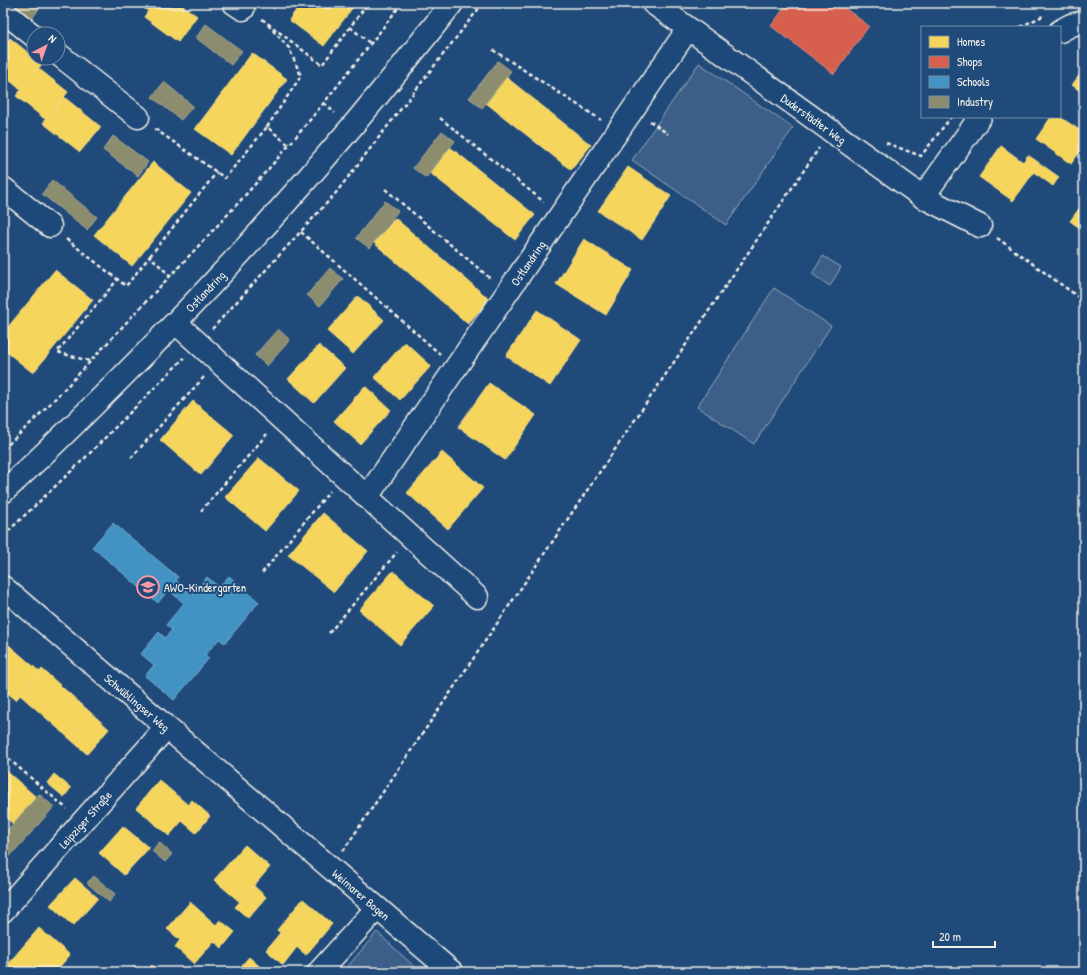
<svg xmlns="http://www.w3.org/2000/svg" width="1087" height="975" viewBox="0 0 1087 975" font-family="'Patrick Hand',sans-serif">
<rect width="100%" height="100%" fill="#1f4a7a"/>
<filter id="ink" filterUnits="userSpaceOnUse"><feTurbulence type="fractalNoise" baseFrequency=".025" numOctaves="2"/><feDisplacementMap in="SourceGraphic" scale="8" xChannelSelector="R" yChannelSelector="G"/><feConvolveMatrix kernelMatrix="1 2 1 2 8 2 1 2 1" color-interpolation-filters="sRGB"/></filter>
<g filter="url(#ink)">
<!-- green -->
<g fill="#3a5f88" stroke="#97a8b8">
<polygon points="699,63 793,128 726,225 632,160"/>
<polygon points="823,256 841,267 830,286 812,274"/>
<polygon points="774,288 831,326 754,444 697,407"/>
<polygon points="377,932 418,970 417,972 343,972"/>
</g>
<!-- homes -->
<g fill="#f6d55c" stroke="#f5dd86">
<polygon points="137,3 154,3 148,11"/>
<polygon points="154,3 179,3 197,16 178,42 144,17"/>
<polygon points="301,3 356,3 324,46 289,20"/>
<polygon points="10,38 42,64 21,90 3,75 3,47"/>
<polygon points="252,53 287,79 231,155 195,129"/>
<polygon points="38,68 68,92 46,120 16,96"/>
<polygon points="1084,69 1084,94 1072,85"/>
<polygon points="506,77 591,145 571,170 486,103"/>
<polygon points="64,97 101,127 80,152 43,123"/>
<polygon points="1051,117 1060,117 1084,133 1084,146 1071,164 1036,139"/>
<polygon points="1001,146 1023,162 1028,155 1059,177 1053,186 1034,172 1013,201 979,177"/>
<polygon points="450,147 535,215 515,240 430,173"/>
<polygon points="153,162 191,193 132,266 94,235"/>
<polygon points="628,167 671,196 642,240 598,211"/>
<polygon points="1084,180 1084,189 1080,186"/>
<polygon points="1084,202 1084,231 1070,221"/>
<polygon points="395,218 489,299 468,324 374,243"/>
<polygon points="584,239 633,270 606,315 556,284"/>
<polygon points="55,270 93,300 33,373 3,349 3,333"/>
<polygon points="358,296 384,320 353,354 327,331"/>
<polygon points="537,310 581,340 550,386 506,356"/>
<polygon points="405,342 431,366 400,400 374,377"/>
<polygon points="319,345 345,368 314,403 288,379"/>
<polygon points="489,383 536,415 505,460 458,427"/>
<polygon points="365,386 391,410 360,444 334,421"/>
<polygon points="193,401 234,435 201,475 160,440"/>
<polygon points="442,452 483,488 448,529 407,493"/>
<polygon points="259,458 299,491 265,531 225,497"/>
<polygon points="323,513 368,551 334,592 288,555"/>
<polygon points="393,571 434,606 400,645 359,610"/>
<polygon points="3,640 40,672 16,700 3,689"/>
<polygon points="42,669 109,729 87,754 20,695"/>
<polygon points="3,768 36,797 13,824 3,815"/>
<polygon points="54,774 71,788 64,797 47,783"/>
<polygon points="159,780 188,805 192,800 210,816 196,833 182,821 169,836 136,808"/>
<polygon points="123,826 149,848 124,875 99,853"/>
<polygon points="245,845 270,867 240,902 214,880"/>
<polygon points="75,878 98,898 73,926 50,905"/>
<polygon points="254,886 266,897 248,918 235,907"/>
<polygon points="303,899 332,924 306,955 277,930"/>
<polygon points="190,902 216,925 220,920 235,932 222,948 214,941 194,964 175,947 180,940 167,929"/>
<polygon points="39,928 70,955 55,972 43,972 40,969 38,972 16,972 7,965"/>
<polygon points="280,933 297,947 283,965 266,950"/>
<polygon points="249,957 266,972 236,972"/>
<polygon points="152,965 159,972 146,972"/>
<polygon points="135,966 142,972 129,972"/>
</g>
<!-- shops -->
<polygon fill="#d6604d" stroke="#df8c7c" points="788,3 838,3 869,26 834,74 771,26"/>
<!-- schools -->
<polygon fill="#4393c3" stroke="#78afce" points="113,523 178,577 176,580 192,595 207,577 219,587 229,576 259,602 225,643 219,639 205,655 209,658 174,700 145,676 154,665 141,654 159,632 165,638 172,630 166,625 184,603 168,590 158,603 92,547"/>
<!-- industry -->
<g fill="#8c8c6e" stroke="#abaa93">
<polygon points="18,3 43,3 31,20 15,7"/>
<polygon points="266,3 279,3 274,9"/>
<polygon points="206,24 242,51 231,65 196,38"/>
<polygon points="498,61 511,71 482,108 469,98"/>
<polygon points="164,82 193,106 181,120 152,97"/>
<polygon points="442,131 455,141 426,178 413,168"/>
<polygon points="113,136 148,162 138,176 103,150"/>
<polygon points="52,180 97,217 87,230 42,194"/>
<polygon points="385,201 398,211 369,248 356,238"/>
<polygon points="330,268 343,279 320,306 307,295"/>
<polygon points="278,329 290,340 267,366 255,355"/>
<polygon points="39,794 54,807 3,864 3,835"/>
<polygon points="159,842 172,854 165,862 152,851"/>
<polygon points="94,876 115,894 109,902 87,883"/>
</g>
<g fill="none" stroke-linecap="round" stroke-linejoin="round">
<!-- minor casing -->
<g stroke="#f4f1e8" stroke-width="25">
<g id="minor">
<polyline points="234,3 243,9"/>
<path id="s1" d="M653 3 923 197 980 226"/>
<polyline points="3,11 34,36"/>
<polyline points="1060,31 1071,25 1084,22"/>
<polyline points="58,54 138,117"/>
<polyline points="3,188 50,226"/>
<polyline points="923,197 980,117"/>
<polyline points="176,323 477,597"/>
<path id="s2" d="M3 492C42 457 79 420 116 383 236 263 348 137 452 3"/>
<path id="s3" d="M367 497 688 29"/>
<path id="s4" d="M3 587 452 972"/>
<path id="s5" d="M3 911 166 728"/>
<polyline points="319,972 377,908"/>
</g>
</g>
<!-- path -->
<g stroke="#f4f1e8" stroke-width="2.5" stroke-dasharray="4 3" stroke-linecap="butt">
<polyline points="262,19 322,65 368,3"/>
<polyline points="350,27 371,44"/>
<polyline points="1020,27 1045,15"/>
<polyline points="493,50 601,120"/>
<polyline points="324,103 335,113"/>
<polyline points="440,118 544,202"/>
<polyline points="650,121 668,134"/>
<polyline points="267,127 301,76 289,48 268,25"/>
<polyline points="155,129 225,178 267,127 289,145"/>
<polyline points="886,143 921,156 951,117"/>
<polyline points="385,189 491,279"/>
<polyline points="301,232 440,354"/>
<polyline points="997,238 1084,301"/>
<polyline points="66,239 126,286 150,256 170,276"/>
<polyline points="150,256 217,172"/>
<polyline points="212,329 335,194 483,3"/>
<polyline points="89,361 57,352 118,279"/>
<path d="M3 449C51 406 94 357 138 310 189 256 241 202 289 145 328 99 365 51 402 3"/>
<polyline points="131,458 204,377"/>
<polyline points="201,511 267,434"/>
<polyline points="3,536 84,459 184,358"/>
<polyline points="262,573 330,491"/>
<polyline points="329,633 397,552"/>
<polyline points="3,754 67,809"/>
<polyline points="343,851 819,148"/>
</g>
<!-- minor -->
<use href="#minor" stroke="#1f4a7a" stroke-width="22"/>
</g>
</g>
<!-- icons -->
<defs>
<g id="school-ring" transform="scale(1.15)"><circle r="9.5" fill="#1f4a7a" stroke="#ff9aa2" stroke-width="1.5"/><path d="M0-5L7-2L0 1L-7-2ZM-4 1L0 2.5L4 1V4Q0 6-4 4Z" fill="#ff9aa2"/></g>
</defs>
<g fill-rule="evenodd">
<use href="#school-ring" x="148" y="587"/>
</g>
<g text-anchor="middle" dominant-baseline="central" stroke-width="4" stroke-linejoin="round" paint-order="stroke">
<!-- street labels -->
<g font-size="12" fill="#f4f1e8" stroke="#1f4a7a">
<text stroke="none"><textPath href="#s1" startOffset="198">Duderstädter Weg</textPath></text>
<text stroke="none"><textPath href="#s3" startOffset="284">Ostlandring</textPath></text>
<text stroke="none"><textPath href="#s2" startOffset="285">Ostlandring</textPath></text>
<text stroke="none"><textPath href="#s4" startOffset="177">Schwüblingser Weg</textPath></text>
<text stroke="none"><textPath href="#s5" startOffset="123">Leipziger Straße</textPath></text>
<text stroke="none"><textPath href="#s4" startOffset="472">Weimarer Bogen</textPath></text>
</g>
<!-- poi labels -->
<g font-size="12" fill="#f4f1e8" stroke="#1f4a7a" text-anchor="start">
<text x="164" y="587">AWO-Kindergarten</text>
</g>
</g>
<!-- margin -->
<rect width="1087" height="975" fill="none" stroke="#1f4a7a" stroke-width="16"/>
<rect x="8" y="8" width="1071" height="959" fill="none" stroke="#f4f1e8" stroke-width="1.5" filter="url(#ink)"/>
<!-- legend -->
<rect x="921" y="26" width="140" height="92" fill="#1f4a7a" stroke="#748da6"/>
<rect x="929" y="36" width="20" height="12" fill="#f6d55c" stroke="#748da6"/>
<text x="957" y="46" font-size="12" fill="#f4f1e8">Homes</text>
<rect x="929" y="56" width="20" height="12" fill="#d6604d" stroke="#748da6"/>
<text x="957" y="66" font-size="12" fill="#f4f1e8">Shops</text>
<rect x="929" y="76" width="20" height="12" fill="#4393c3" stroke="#748da6"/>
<text x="957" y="86" font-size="12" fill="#f4f1e8">Schools</text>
<rect x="929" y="96" width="20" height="12" fill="#8c8c6e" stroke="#748da6"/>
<text x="957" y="106" font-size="12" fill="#f4f1e8">Industry</text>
<!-- north arrow -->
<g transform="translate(46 46) rotate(41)"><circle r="19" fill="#1f4a7a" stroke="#748da6"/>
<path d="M0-3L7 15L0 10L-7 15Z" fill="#ff9aa2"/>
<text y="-6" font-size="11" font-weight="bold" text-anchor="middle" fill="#f4f1e8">N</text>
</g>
<!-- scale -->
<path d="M933 941v6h62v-6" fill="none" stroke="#f4f1e8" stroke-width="2"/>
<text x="939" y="941" font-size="12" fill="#f4f1e8" stroke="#1f4a7a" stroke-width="3" paint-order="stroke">20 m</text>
</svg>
